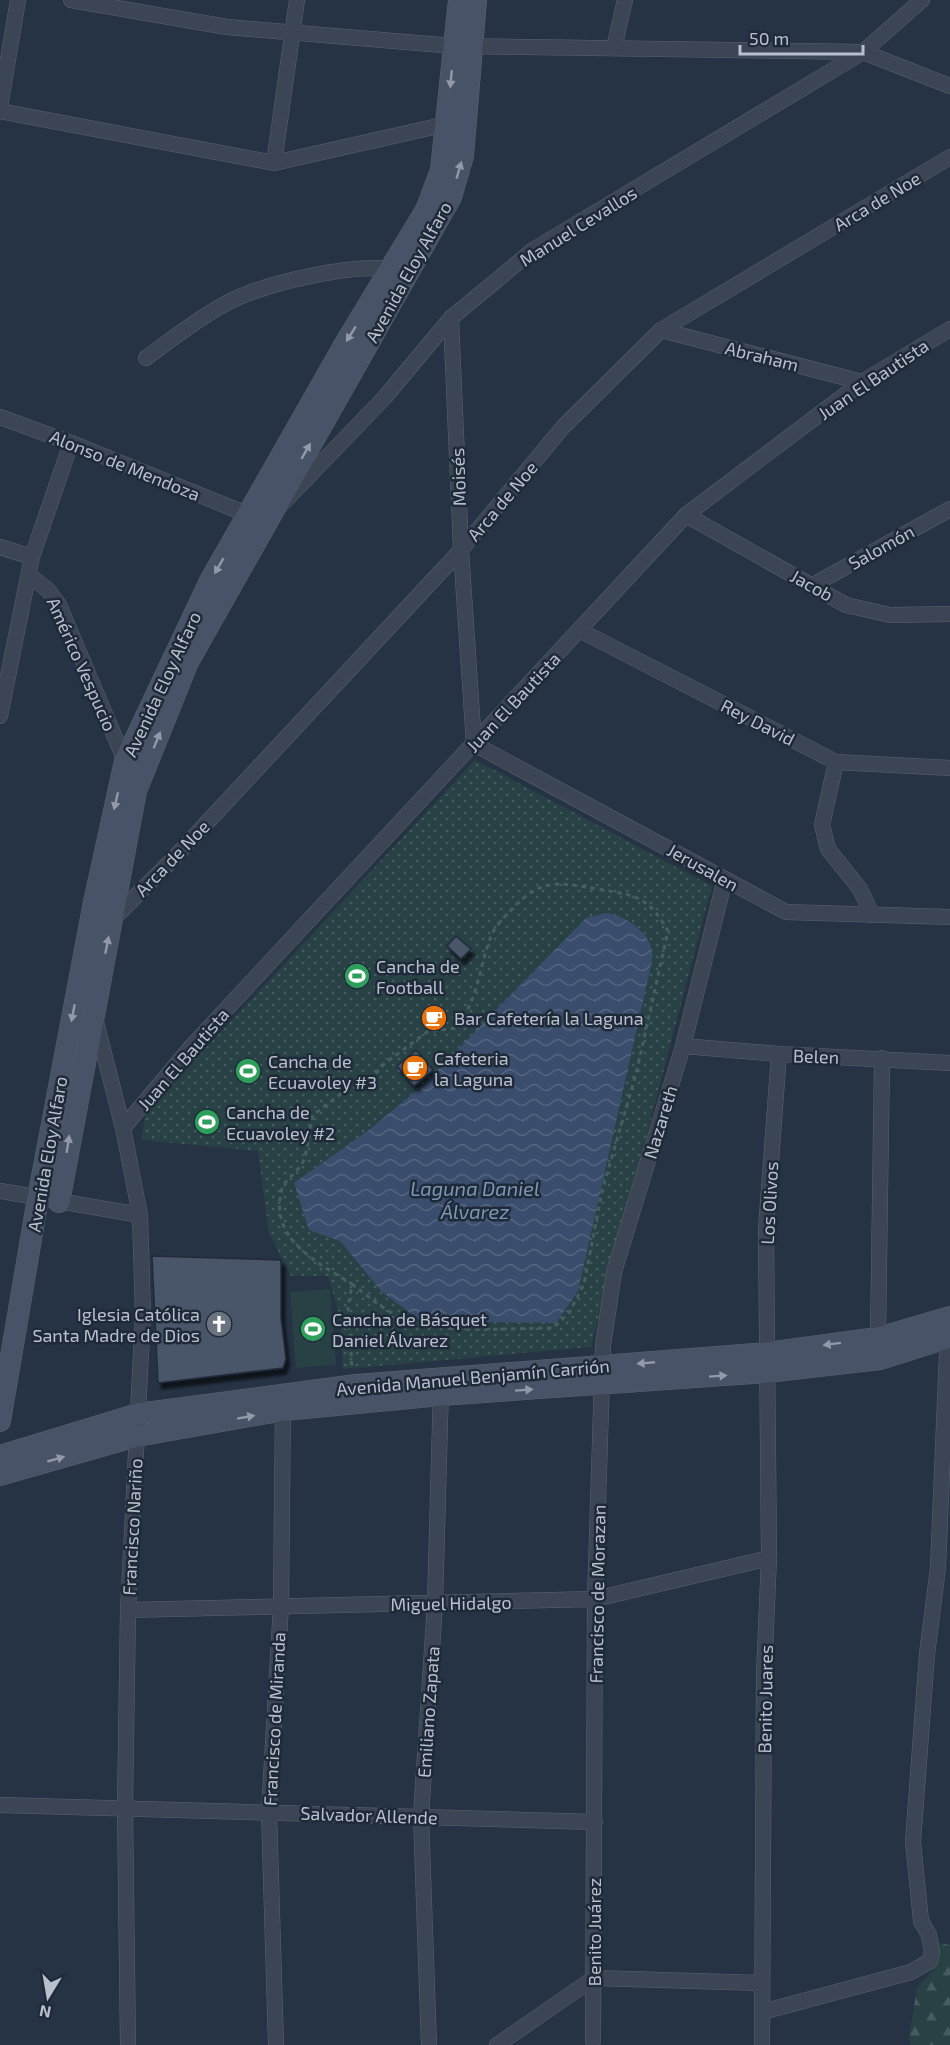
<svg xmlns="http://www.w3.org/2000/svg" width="950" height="2045" viewBox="0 0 950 2045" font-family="'Exo 2',sans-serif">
<defs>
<pattern id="forest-firs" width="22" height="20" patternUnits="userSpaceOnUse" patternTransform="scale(1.5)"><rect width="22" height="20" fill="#284145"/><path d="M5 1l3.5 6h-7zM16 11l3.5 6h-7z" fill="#455b5f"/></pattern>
<pattern id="park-dots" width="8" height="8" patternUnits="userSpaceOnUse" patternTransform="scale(1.5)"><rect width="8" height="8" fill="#284145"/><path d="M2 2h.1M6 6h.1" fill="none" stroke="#455b5f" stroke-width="1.8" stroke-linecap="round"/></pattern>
<pattern id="water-waves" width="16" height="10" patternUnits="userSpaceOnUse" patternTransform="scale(1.5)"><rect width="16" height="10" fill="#3a4d6c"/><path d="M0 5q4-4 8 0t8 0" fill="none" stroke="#546580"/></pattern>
<filter id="shadow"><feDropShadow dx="3.5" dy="6" stdDeviation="1.5" flood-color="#0009"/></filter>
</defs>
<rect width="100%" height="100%" fill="#263344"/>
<!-- green -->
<polygon fill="#284145" points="330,1289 336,1365 296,1368 290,1292"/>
<!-- forest -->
<polygon fill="url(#forest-firs)" points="939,1943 950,1945 950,2045 911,2045 909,2037 917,1988 934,1969"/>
<!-- park -->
<polygon fill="url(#park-dots)" points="475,760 712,886 591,1347 343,1369 340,1319 328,1276 291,1276 269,1233 258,1151 142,1140 145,1113"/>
<!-- water -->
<path fill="url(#water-waves)" d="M606 913C624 915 649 931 652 951 653 956 651 964 650 970L578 1291 556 1323 421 1321 382 1292 340 1241 309 1230 294 1183 369 1130 422 1086 586 918Z"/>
<!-- building -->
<g fill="#485469" stroke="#212c3b" stroke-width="1.5" filter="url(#shadow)">
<polygon points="456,936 471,949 461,959 447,946"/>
<polygon points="416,1050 433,1070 414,1086 397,1066"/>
<polygon points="152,1256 281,1260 281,1318 286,1359 283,1368 158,1383"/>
</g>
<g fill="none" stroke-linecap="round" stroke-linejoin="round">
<!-- street casing -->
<g stroke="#596371" stroke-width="16">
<g id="street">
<polyline points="71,0 227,27 454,46 863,52 950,86"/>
<polyline points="614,48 625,0"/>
<polyline points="0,107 18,0"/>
<polyline points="0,111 274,163 447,124"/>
<polyline points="274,163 297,0"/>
<polyline points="451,318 461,550 474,744"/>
<polyline points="661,330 862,382"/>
<path d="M146 358C172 339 197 319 225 304 263 283 356 262 399 270"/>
<polyline points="0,417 71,443 249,515"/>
<polyline points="284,502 385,397 451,318 533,250 863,52 922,0"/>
<polyline points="686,515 846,605 890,615 950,614"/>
<polyline points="0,547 32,557"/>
<polyline points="29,575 48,590 59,605 125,761"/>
<polyline points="813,585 950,509"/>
<polyline points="579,630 836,762 950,768"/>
<polyline points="0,716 32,557 71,443"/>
<polyline points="474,744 786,912 950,917"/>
<polyline points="836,762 822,825 828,849 860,889 872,915"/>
<polyline points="113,919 174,858 461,550 563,427 661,330 950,157"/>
<polyline points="96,1022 123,1128 140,1215 143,1314 128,1610 125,1807 128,2045"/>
<polyline points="683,1046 779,1054 950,1063"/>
<polyline points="123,1128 191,1047 686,515 862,382 950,329"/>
<polyline points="0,1191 140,1215"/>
<polyline points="878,1338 882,1058"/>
<polyline points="128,1610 595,1599 769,1558"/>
<polyline points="0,1805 595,1822"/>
<polyline points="762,2012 911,1972 930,1961 932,1952 929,1935 921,1921 913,1842 927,1654 938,1568 948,1328"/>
<polyline points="593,2041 595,1599 603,1345 614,1272 683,1046 725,879"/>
<polyline points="276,2045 269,1812 281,1605 283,1402"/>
<polyline points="429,2045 421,1816 435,1604 441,1386"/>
<polyline points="497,2045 594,1978 762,1983"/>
<polyline points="762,2045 764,1674 769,1558 766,1229 779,1054"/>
</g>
</g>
<!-- secondary casing -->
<g stroke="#596371" stroke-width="22">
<g id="secondary">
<polyline points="59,1202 136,791 188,662 451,197 463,156 476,0"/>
<polyline points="0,1421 38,1198 94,902 125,761 210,581 346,342 426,210 441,170 459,0"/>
<polyline points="0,1456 138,1414 356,1385 767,1353 878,1338 950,1317"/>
<polyline points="0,1475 137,1436 284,1410 441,1395 767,1372 880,1359 950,1337"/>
</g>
</g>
<!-- path -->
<path stroke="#475e61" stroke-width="3" stroke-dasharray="4.5 4.5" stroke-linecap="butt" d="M352 1284C369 1297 386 1312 406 1320 438 1334 515 1328 553 1328L569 1313 584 1284 602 1191 636 1074 668 931C647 895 636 896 598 889 557 882 541 878 511 910 503 918 493 929 490 939 477 974 480 997 455 1028L427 1032 384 1064 370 1080 342 1093 313 1115C309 1129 309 1143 305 1156 302 1170 286 1177 282 1189 268 1239 317 1262 352 1284L348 1308 352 1368"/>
<!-- street -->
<use href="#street" stroke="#3b4554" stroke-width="15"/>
<!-- secondary -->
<use href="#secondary" stroke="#495367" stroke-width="21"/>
</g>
<!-- one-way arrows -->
<defs><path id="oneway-solid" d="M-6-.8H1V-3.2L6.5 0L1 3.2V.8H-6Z" transform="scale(1.5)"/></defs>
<g fill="#919aa9">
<use href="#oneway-solid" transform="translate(451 79) rotate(95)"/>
<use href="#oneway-solid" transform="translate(459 170) rotate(-74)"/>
<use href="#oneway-solid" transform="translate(351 334) rotate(122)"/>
<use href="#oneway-solid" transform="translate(306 451) rotate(-60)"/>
<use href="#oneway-solid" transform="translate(219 566) rotate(120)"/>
<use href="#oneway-solid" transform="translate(157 740) rotate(-68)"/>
<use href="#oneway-solid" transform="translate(116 801) rotate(103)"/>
<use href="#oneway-solid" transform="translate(107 945) rotate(-79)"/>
<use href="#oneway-solid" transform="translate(73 1013) rotate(101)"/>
<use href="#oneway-solid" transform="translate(68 1144) rotate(-81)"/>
<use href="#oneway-solid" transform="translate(832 1344) rotate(173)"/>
<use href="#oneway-solid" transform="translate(646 1363) rotate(175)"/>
<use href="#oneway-solid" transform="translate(718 1376) rotate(-4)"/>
<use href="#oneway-solid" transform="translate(524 1390) rotate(-4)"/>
<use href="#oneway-solid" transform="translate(246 1417) rotate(-10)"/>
<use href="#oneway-solid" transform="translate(56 1459) rotate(-16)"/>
</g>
<!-- icons -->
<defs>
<g id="stadium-disc" transform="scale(1.35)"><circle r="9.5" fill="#2e9e5b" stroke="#1f2a39"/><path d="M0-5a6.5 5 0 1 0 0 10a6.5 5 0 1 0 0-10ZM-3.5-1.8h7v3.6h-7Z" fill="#fff"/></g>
<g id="cafe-disc" transform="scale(1.35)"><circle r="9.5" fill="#e8710a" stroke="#1f2a39"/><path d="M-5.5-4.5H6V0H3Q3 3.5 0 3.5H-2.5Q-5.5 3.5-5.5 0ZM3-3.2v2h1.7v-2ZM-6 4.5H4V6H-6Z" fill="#fff"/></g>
<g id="church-disc" transform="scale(1.35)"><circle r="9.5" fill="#6b7280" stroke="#1f2a39"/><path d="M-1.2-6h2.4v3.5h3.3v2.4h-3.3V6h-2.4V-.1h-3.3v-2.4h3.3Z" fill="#fff"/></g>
</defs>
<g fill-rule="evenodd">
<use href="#stadium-disc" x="357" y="976"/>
<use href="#cafe-disc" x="434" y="1018"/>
<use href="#cafe-disc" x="415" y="1068"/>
<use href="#stadium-disc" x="248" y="1071"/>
<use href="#stadium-disc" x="207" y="1122"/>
<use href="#church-disc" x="219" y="1324"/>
<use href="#stadium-disc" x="313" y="1329"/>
</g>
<g text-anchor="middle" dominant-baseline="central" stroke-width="5" stroke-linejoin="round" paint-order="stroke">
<!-- street labels -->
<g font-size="18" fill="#b8c0cd" stroke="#1f2a39">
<text transform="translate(877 201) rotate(-31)">Arca de Noe</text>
<text transform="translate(578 226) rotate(-32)">Manuel Cevallos</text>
<text transform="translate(408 272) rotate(-61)">Avenida Eloy Alfaro</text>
<text transform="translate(762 356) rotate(14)">Abraham</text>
<text transform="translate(873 379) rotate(-34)">Juan El Bautista</text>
<text transform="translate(125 465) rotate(22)">Alonso de Mendoza</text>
<text transform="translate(458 477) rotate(-92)">Moisés</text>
<text transform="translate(502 501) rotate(-50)">Arca de Noe</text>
<text transform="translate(881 547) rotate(-29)">Salomón</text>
<text transform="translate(812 585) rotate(29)">Jacob</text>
<text transform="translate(82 664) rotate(66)">Américo Vespucio</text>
<text transform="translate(162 684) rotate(-65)">Avenida Eloy Alfaro</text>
<text transform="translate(513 702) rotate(-47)">Juan El Bautista</text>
<text transform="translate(758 722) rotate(27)">Rey David</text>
<text transform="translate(172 858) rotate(-46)">Arca de Noe</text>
<text transform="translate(703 867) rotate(29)">Jerusalen</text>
<text transform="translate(816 1056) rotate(2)">Belen</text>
<text transform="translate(183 1059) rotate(-49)">Juan El Bautista</text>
<text transform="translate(660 1122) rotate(-73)">Nazareth</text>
<text transform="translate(47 1154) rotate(-80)">Avenida Eloy Alfaro</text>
<text transform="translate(769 1203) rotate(-87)">Los Olivos</text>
<text transform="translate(473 1377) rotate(-5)">Avenida Manuel Benjamín Carrión</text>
<text transform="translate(132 1527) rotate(-87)">Francisco Nariño</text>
<text transform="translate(597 1594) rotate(-89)">Francisco de Morazan</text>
<text transform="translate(451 1603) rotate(-1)">Miguel Hidalgo</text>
<text transform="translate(765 1699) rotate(-89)">Benito Juares</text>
<text transform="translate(428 1712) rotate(-86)">Emiliano Zapata</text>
<text transform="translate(274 1719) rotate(-87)">Francisco de Miranda</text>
<text transform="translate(369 1815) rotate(2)">Salvador Allende</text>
<text transform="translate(594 1932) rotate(-90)">Benito Juárez</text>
</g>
<!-- poi labels -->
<g font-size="18" fill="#b8c0cd" stroke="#1f2a39" text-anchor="start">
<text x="376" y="966">Cancha de<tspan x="376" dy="21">Football</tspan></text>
<text x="454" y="1018">Bar Cafetería la Laguna</text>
<text x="434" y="1058">Cafeteria<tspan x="434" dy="21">la Laguna</tspan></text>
<text x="268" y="1061">Cancha de<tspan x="268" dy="21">Ecuavoley #3</tspan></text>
<text x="226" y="1112">Cancha de<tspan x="226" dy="21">Ecuavoley #2</tspan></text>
<text x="200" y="1314" text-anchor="end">Iglesia Católica<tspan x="200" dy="21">Santa Madre de Dios</tspan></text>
<text x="332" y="1319">Cancha de Básquet<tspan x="332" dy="21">Daniel Álvarez</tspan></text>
</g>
<!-- water labels -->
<g font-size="20" font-style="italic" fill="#7f95b5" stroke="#1f2a39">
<text x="475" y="1188">Laguna Daniel<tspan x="475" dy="23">Álvarez</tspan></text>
</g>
</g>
<!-- north arrow -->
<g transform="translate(48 1997) rotate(191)" stroke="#1f2a39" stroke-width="4.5" paint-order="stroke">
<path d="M0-4.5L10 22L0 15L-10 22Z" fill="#b8c0cd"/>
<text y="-9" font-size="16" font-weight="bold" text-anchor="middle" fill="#b8c0cd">N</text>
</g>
<!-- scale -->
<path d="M740 45v9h123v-9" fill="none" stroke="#b8c0cd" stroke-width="3"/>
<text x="749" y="45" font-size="18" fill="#b8c0cd" stroke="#1f2a39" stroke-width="4.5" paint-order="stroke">50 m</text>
</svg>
